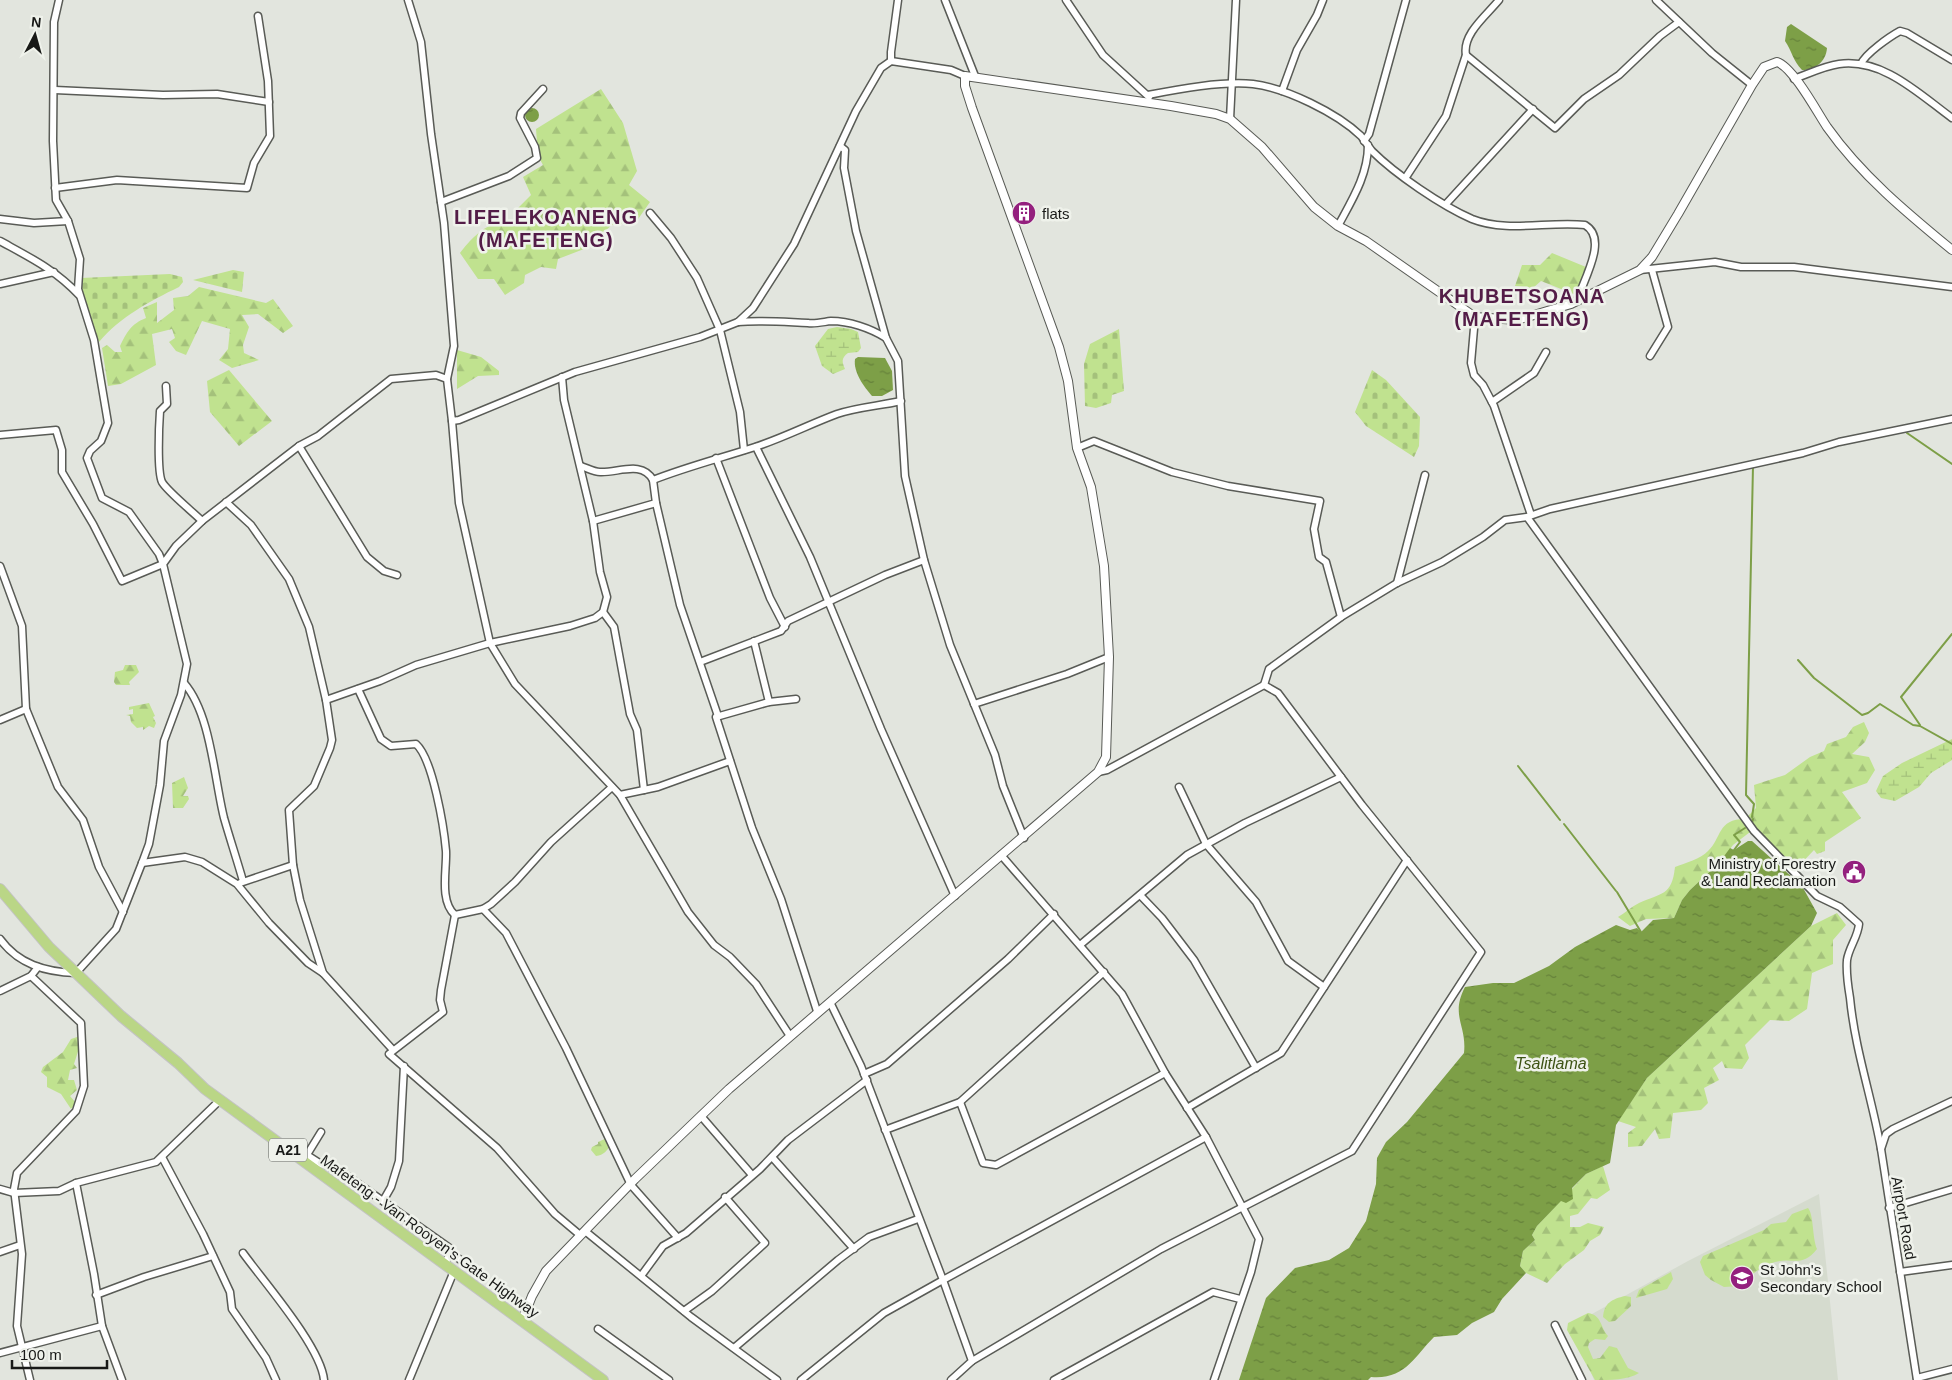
<svg xmlns="http://www.w3.org/2000/svg" width="1952" height="1380" viewBox="0 0 1952 1380" font-family="Helvetica,sans-serif">
<defs>
<pattern id="forest-firs" width="22" height="20" patternUnits="userSpaceOnUse" patternTransform="scale(1.25)"><rect width="22" height="20" fill="#c0e28f"/><path d="M5 1l3.5 6h-7zM16 11l3.5 6h-7z" fill="#a4c17b"/></pattern>
<pattern id="wetland-marsh" width="20" height="14" patternUnits="userSpaceOnUse" patternTransform="scale(1.25)"><rect width="20" height="14" fill="#c0e28f"/><path d="M1 5h8M5 5V1M11 12h8M15 12V8" fill="none" stroke="#a4c17b"/></pattern>
<pattern id="cemetery-stones" width="16" height="16" patternUnits="userSpaceOnUse" patternTransform="scale(1.25)"><rect width="16" height="16" fill="#c0e28f"/><path d="M2 7V4a2 2 0 0 1 4 0v3zM10 15v-3a2 2 0 0 1 4 0v3z" fill="#a4c17b"/></pattern>
<pattern id="water-ripples" width="26" height="14" patternUnits="userSpaceOnUse" patternTransform="scale(1.25)"><rect width="26" height="14" fill="#7d9f47"/><path d="M2 4q2-2 4 0t4 0M15 11q2-2 4 0t4 0" fill="none" stroke="#65813a"/></pattern>
</defs>
<rect width="100%" height="100%" fill="#e2e5de"/>
<!-- built -->
<polygon fill="#d5dbce" points="1819,1194 1838,1380 1594,1380 1572,1325 1688,1261"/>
<!-- forest -->
<g fill="url(#forest-firs)">
<path d="M601 89 623 123 637 171 629 185 650 202 636 222 612 225 584 249 558 259 556 269 541 267 525 275 524 283 505 295 494 279H478L460 253C469 241 483 226 498 223 507 221 514 222 523 220L524 215 518 216V208L531 195 523 177 543 165 538 156 536 129Z"/>
<polygon points="1552,253 1586,267 1576,295 1541,281 1533,288 1515,286 1522,265 1540,265"/>
<path d="M199 287 266 303 273 299 293 326 283 333 258 314 242 315 249 327 243 345 244 353 259 360 232 368 219 360 228 349 230 329 202 321 186 355 176 351 169 342 175 338 172 329 152 334 156 365 121 384 108 386 102 348 107 345 115 352H122L120 346C127 332 131 324 146 318L143 308 157 302V323L174 310 173 298 188 296Z"/>
<polygon points="457,350 481,357 499,371 499,375 478,376 457,389"/>
<polygon points="229,370 272,421 239,446 210,412 207,381"/>
<polygon points="125,665 136,665 139,672 129,682 130,685 116,685 114,682 115,672 123,670"/>
<polygon points="149,703 155,716 153,717 156,723 154,728 149,726 143,730 143,727 137,728 131,722 130,716 126,715 133,714 133,709 129,710 129,707"/>
<path d="M1864 722 1869 733 1865 742 1852 754 1869 757 1875 770 1867 783 1842 792 1861 818 1825 842V851L1817 854 1814 850 1796 869 1754 829 1733 845 1719 863 1690 890 1682 900 1674 918 1646 919 1630 926 1618 917C1625 913 1631 907 1639 903 1661 893 1672 896 1675 867 1685 863 1701 859 1708 851 1722 838 1717 819 1745 819L1756 808 1754 785 1785 775 1810 757 1824 751 1827 744 1846 737 1853 727Z"/>
<polygon points="184,777 188,788 183,796 188,796 189,799 183,808 173,808 172,783"/>
<polygon points="1837,913 1846,925 1833,940 1833,964 1812,973 1807,1009 1789,1021 1770,1020 1745,1045 1749,1058 1742,1069 1725,1068 1722,1061 1713,1068 1719,1080 1704,1088 1708,1103 1701,1110 1673,1113 1670,1138 1659,1139 1655,1129 1642,1146 1628,1147 1628,1133 1636,1127 1618,1121 1647,1078 1811,926"/>
<polygon points="80,1036 81,1042 74,1064 77,1068 70,1070 68,1080 74,1080 77,1090 70,1096 76,1103 71,1109 61,1094 47,1087 47,1077 41,1072 43,1067 63,1052 71,1039"/>
<path d="M609 1137 611 1144C607 1151 604 1155 596 1156L591 1150 592 1147 598 1144V1142Z"/>
<polygon points="1603,1166 1610,1190 1597,1199 1591,1198 1578,1214 1570,1216 1570,1227 1580,1227 1588,1223 1604,1227 1600,1235 1590,1241 1584,1250 1565,1264 1547,1283 1526,1273 1520,1266 1523,1251 1535,1240 1532,1235 1537,1226 1586,1174"/>
<path d="M1808 1208C1814 1215 1812 1237 1817 1249 1802 1268 1793 1257 1775 1262 1759 1267 1751 1275 1740 1286L1724 1287 1711 1280 1705 1275 1700 1262 1703 1256 1764 1230 1771 1224 1786 1222 1792 1214Z"/>
<polygon points="1671,1272 1673,1279 1667,1289 1636,1298 1639,1290"/>
<path d="M1625 1296 1631 1297V1306L1615 1321 1609 1322 1603 1317C1604 1303 1612 1299 1625 1296Z"/>
<path d="M1588 1313C1602 1315 1600 1327 1608 1336L1605 1340 1595 1339 1589 1343 1588 1347 1593 1359 1600 1358 1609 1346 1617 1348 1628 1368 1639 1373C1629 1380 1609 1380 1595 1380L1567 1330 1568 1323Z"/>
</g>
<!-- wetland -->
<g fill="url(#wetland-marsh)">
<path d="M837 327 851 329 858 332 861 348 858 352 848 353C841 358 842 362 845 369L833 374 822 366 815 346 828 329Z"/>
<polygon points="1952,739 1952,760 1931,773 1919,787 1895,801 1881,798 1876,791 1883,776 1902,763"/>
</g>
<!-- cemetery -->
<g fill="url(#cemetery-stones)">
<polygon points="233,270 244,272 242,292 193,280"/>
<path d="M170 274 182 277 183 282 179 287C150 301 120 317 99 342L82 294 81 278Z"/>
<polygon points="1119,329 1124,391 1112,395 1111,403 1096,408 1085,406 1084,364 1090,344"/>
<polygon points="1372,370 1386,380 1420,417 1419,446 1414,457 1366,426 1355,412"/>
</g>
<!-- water -->
<g fill="url(#water-ripples)">
<path d="M1791 24 1827 48C1826 62 1815 70 1802 70 1793 61 1792 51 1785 41L1787 27Z"/>
<circle cx="532" cy="115" r="7"/>
<path d="M858 357 885 358 892 371 893 390 882 396H872C864 387 853 372 855 359Z"/>
<path d="M1748 841H1752L1802 886 1817 913 1811 926 1647 1078 1616 1125 1610 1163 1586 1174 1572 1188 1573 1199 1566 1203 1561 1201 1537 1226 1532 1235 1535 1240 1523 1251 1520 1266 1526 1273 1502 1299 1494 1312 1472 1323 1457 1335 1434 1337C1415 1356 1405 1380 1371 1377L1368 1380H1239L1266 1298 1295 1268 1329 1260 1349 1248 1366 1221 1376 1184 1377 1158 1386 1142 1407 1122 1464 1053C1467 1025 1450 1016 1465 987L1493 983H1514L1549 966 1575 947 1616 925 1630 930 1637 928 1641 932 1653 920 1674 918 1682 900 1690 890 1719 863 1730 848 1734 850Z"/>
</g>
<g fill="none" stroke-linecap="round" stroke-linejoin="round">
<!-- stream -->
<g stroke="#7d9f47" stroke-width="2">
<polyline points="1907,433 1952,464"/>
<polyline points="1798,660 1814,678 1862,715 1868,713 1880,704 1913,725 1920,726 1952,744"/>
<polyline points="1920,725 1901,697 1952,634"/>
<polyline points="1518,766 1560,820"/>
<polyline points="1752,817 1754,804 1746,795 1753,466"/>
<polyline points="1752,823 1753,819"/>
<polyline points="1564,824 1616,891"/>
<polyline points="1734,850 1740,842 1734,835 1745,828"/>
<polyline points="1617,892 1641,932"/>
</g>
<!-- minor casing -->
<g stroke="#595b56" stroke-width="9">
<g id="minor">
<polyline points="408,0 421,42 431,134 444,223 454,346 447,379"/>
<polyline points="945,0 975,76"/>
<polyline points="1066,0 1103,55 1149,97"/>
<polyline points="1656,0 1712,53 1752,85"/>
<polyline points="1466,55 1555,128 1584,99 1619,75 1660,36 1679,22"/>
<polyline points="891,61 891,52 898,0"/>
<path d="M1861 64C1865 54 1889 37 1900 31L1907 33 1952 60"/>
<path d="M1794 79C1808 74 1824 66 1839 64 1883 58 1919 94 1952 118"/>
<polyline points="55,90 163,95 217,94 269,102"/>
<polyline points="1282,91 1297,50 1317,15 1323,0"/>
<path d="M1148 95C1179 89 1222 81 1253 84 1286 88 1337 113 1361 136 1365 141 1368 146 1372 151 1395 174 1442 206 1472 219 1507 233 1548 221 1585 225 1609 239 1583 280 1577 301"/>
<polyline points="1230,119 1236,0"/>
<polyline points="1364,141 1369,134 1406,0"/>
<polyline points="840,146 845,150 844,168 856,231 886,338 898,361 905,476 924,560 950,645 995,755 1003,786 1024,838"/>
<path d="M1406 177 1446 116 1466 55C1462 34 1487 15 1499 0"/>
<polyline points="55,188 117,180 247,188 254,163 270,136 268,81 258,16"/>
<polyline points="441,202 509,176 537,158 535,147 520,118 521,113 543,89"/>
<polyline points="1446,204 1533,109"/>
<polyline points="650,213 671,238 697,278 720,330 740,412 744,450"/>
<polyline points="0,219 34,223 68,221"/>
<path d="M1338 226C1352 200 1368 175 1368 145"/>
<path d="M0 241C29 257 56 270 79 295"/>
<polyline points="1640,270 1715,262 1741,267 1794,267 1952,287"/>
<polyline points="0,284 54,272"/>
<polyline points="1475,317 1471,363 1474,375 1483,385 1494,406 1531,515"/>
<path d="M738 322C762 320 784 322 808 323 815 324 823 322 831 321 849 321 870 328 886 338"/>
<polyline points="1650,356 1668,327 1652,270"/>
<path d="M166 386 167 404 160 411C159 425 157 471 162 482 167 491 193 512 202 521"/>
<polyline points="1492,402 1534,373 1546,352"/>
<polyline points="452,421 459,503 490,643 515,684 620,795 688,912 714,945 730,957 756,984 790,1036"/>
<polyline points="0,435 56,430 62,450 62,472 93,524 122,581 163,564 159,554 129,512 102,498 87,458 90,451 101,441 108,423 94,340 78,289 80,259 68,221 56,200 53,141 54,22 59,0"/>
<polyline points="299,446 367,557 384,571 397,575"/>
<polyline points="756,447 810,557 881,729 955,896"/>
<polyline points="1077,448 1094,441 1172,472 1228,486 1320,501 1314,529 1319,557 1326,562 1341,617"/>
<polyline points="716,458 770,598 785,627"/>
<path d="M581 466C587 468 594 472 600 472 618 473 642 460 653 480 686 467 721 458 755 447 783 438 810 424 837 414 858 407 879 406 901 401"/>
<polyline points="226,502 251,525 289,579 309,627 326,700 332,740 330,748 314,786 289,810 293,865 300,900 323,973 393,1050"/>
<polyline points="656,503 680,605 718,716"/>
<path d="M1527 517 1754 831 1817 896 1840 907 1859 924C1858 937 1849 947 1847 960 1846 972 1848 986 1850 998 1855 1050 1872 1098 1881 1149"/>
<polyline points="593,521 656,503 653,480"/>
<polyline points="0,566 22,626 26,709 58,787 83,820 99,867 123,912"/>
<polyline points="1397,583 1425,475"/>
<polyline points="603,612 614,627 630,714 637,730 644,790"/>
<polyline points="754,641 769,702"/>
<polyline points="700,662 781,631 788,621 885,575 924,560"/>
<path d="M184 683C211 714 214 778 224 818 230 839 237 860 243 881"/>
<polyline points="1264,685 1269,669 1341,617 1397,583 1442,562 1483,537 1505,520 1527,517 1550,509 1803,453 1839,442 1952,419"/>
<path d="M358 689 381 739 391 746 416 744C433 759 444 828 446 851 447 869 439 901 455 915"/>
<polyline points="796,699 769,702 716,717 752,828 781,899 817,1011"/>
<polyline points="326,700 380,681 416,665 490,643 570,626 595,618 603,612 607,597 600,572 593,521 564,400 562,377"/>
<polyline points="974,704 1067,674 1109,657"/>
<polyline points="0,720 26,709"/>
<polyline points="1179,787 1206,844 1256,902 1288,961 1324,987"/>
<polyline points="620,795 658,787 730,761"/>
<polyline points="1001,855 1122,994 1165,1073 1206,1137 1259,1239 1251,1272 1214,1380"/>
<polyline points="142,863 185,857 202,862 237,884 269,923 308,963 323,973"/>
<polyline points="240,883 293,865"/>
<polyline points="1140,895 1162,918 1194,960 1256,1068"/>
<polyline points="483,909 506,933 566,1048 631,1185 678,1238"/>
<polyline points="455,915 441,990 440,1000 443,1012 389,1054 497,1148 555,1214 580,1235"/>
<polyline points="455,915 483,909 491,904 515,882 551,842 612,787"/>
<path d="M0 939C18 964 45 972 76 973L116 929 142 863 149 844 160 785 164 741 181 695 187 664 163 564 176 546 202 521 299 446 318 436 391 379 436 375 447 379 452 421 459 420 575 372 700 337 738 322 753 308 794 244 856 111 881 68 891 61 951 70 965 76"/>
<polyline points="1080,945 1187,855 1245,823 1341,777"/>
<polyline points="0,991 31,976 38,967"/>
<polyline points="864,1074 887,1064 1008,959 1054,914"/>
<polyline points="960,1102 983,1163 996,1165 1165,1073"/>
<polyline points="1187,1108 1281,1053 1407,860"/>
<polyline points="701,1116 752,1175"/>
<polyline points="885,1130 960,1102 1104,972"/>
<polyline points="307,1155 321,1164 343,1173 451,1249 445,1265"/>
<polyline points="162,1157 203,1234 230,1292 232,1309 266,1358 276,1380"/>
<polyline points="772,1157 854,1249"/>
<polyline points="305,1158 321,1132"/>
<polyline points="76,1183 94,1274 102,1326 122,1380"/>
<polyline points="0,1189 14,1193 59,1191 76,1183 156,1162 219,1101"/>
<polyline points="383,1201 391,1187 399,1161 404,1066"/>
<polyline points="1889,1208 1952,1189"/>
<polyline points="585,1231 691,1317 777,1380"/>
<polyline points="0,1252 20,1245"/>
<polyline points="450,1252 483,1277"/>
<path d="M243 1253C264 1282 321 1347 324 1380"/>
<polyline points="1900,1272 1952,1265"/>
<polyline points="641,1276 663,1246 686,1233 760,1169 788,1140 867,1080"/>
<polyline points="96,1295 144,1277 213,1256"/>
<polyline points="684,1311 712,1291 765,1243 725,1197"/>
<polyline points="1555,1325 1582,1380"/>
<polyline points="598,1329 669,1380"/>
<polyline points="734,1348 838,1260 869,1237 918,1219"/>
<polyline points="0,1353 102,1326"/>
<polyline points="972,1361 1161,1249 1352,1151 1481,952 1362,805 1278,693 1264,685 1107,770 1098,772"/>
<polyline points="1917,1378 1952,1369"/>
<polyline points="30,1380 17,1326 22,1254 14,1189 17,1173 76,1111 84,1086 81,1023 31,976"/>
<polyline points="409,1380 454,1271"/>
<polyline points="801,1380 884,1313 943,1280 861,1066 830,1002"/>
<polyline points="951,1380 972,1361 943,1280 1206,1137"/>
<polyline points="1054,1380 1213,1292 1240,1299"/>
<polyline points="1917,1380 1881,1149 1886,1134 1893,1129 1952,1101"/>
</g>
</g>
<!-- tertiary casing -->
<g stroke="#595b56" stroke-width="10">
<path id="tertiary" d="M522 1321 532 1296 546 1271 635 1179 729 1089 1098 772 1106 757 1109 657 1104 566 1091 487 1077 448 1068 381 1059 347 972 108 965 86V76L1171 106 1216 114 1230 119 1262 147 1314 207 1338 226 1366 241 1475 317 1517 320 1571 304 1640 270 1652 257 1678 214 1752 85 1764 67 1777 62C1793 67 1817 112 1827 127 1861 175 1907 213 1952 250"/>
</g>
<!-- primary casing -->
<g stroke="#c3c3c3" stroke-width="12">
<polyline id="primary" points="0,889 49,947 121,1016 178,1063 205,1089 603,1380"/>
</g>
<!-- minor -->
<use href="#minor" stroke="#fff" stroke-width="6"/>
<!-- tertiary -->
<use href="#tertiary" stroke="#fff" stroke-width="8"/>
<!-- primary -->
<use href="#primary" stroke="#bad686" stroke-width="10"/>
</g>
<!-- icons -->
<defs>
<g id="building-disc" transform="scale(1.25)"><circle r="9.5" fill="#94207e" stroke="#eff2eb"/><path d="M-4-6H4V6H1V3H-1V6H-4ZM-2.5-4.3h1.7v1.8h-1.7ZM.8-4.3h1.7v1.8H.8ZM-2.5-1h1.7V.8h-1.7ZM.8-1h1.7V.8H.8Z" fill="#fff"/></g>
<g id="civic-disc" transform="scale(1.25)"><circle r="9.5" fill="#94207e" stroke="#eff2eb"/><path d="M-.6-6.5H3V-4.5H.6V-3L4-1V1h2V6H-6V1h2V-1L-.6-3ZM-1.2 2.5V6h2.4V2.5Z" fill="#fff"/></g>
<g id="school-disc" transform="scale(1.25)"><circle r="9.5" fill="#94207e" stroke="#eff2eb"/><path d="M0-5L7-2L0 1L-7-2ZM-4 1L0 2.5L4 1V4Q0 6-4 4Z" fill="#fff"/></g>
</defs>
<g fill-rule="evenodd">
<use href="#building-disc" x="1024" y="213"/>
<use href="#civic-disc" x="1854" y="872"/>
<use href="#school-disc" x="1742" y="1278"/>
</g>
<g text-anchor="middle" dominant-baseline="central" stroke-width="5" stroke-linejoin="round" paint-order="stroke">
<!-- shield labels -->
<rect fill="#eff2eb" stroke="#585a57" stroke-width="1" x="269" y="1138.5" width="38" height="23" rx="4"/>
<g font-size="14" font-weight="bold" fill="#181917">
<text x="288" y="1150">A21</text>
</g>
<!-- poi labels -->
<g font-size="15" fill="#181917" stroke="#eff2eb" text-anchor="start">
<text x="1042" y="213">flats</text>
<text x="1836" y="863" text-anchor="end">Ministry of Forestry<tspan x="1836" dy="17">&amp; Land Reclamation</tspan></text>
<text x="1760" y="1269">St John's<tspan x="1760" dy="17">Secondary School</tspan></text>
</g>
<!-- street labels -->
<g font-size="15" fill="#181917" stroke="#eff2eb">
<text transform="translate(1904 1218) rotate(80)">Airport Road</text>
<text transform="translate(430 1236) rotate(36)">Mafeteng - Van Rooyen's Gate Highway</text>
</g>
<!-- water labels -->
<g font-size="16" font-style="italic" fill="#3d5314" stroke="#eff2eb">
<text x="1551" y="1063">Tsalitlama</text>
</g>
<!-- district labels -->
<g font-size="20" font-weight="bold" letter-spacing="1" fill="#531c47" stroke="#eff2eb">
<text x="546" y="217">LIFELEKOANENG<tspan x="546" dy="23">(MAFETENG)</tspan></text>
<text x="1522" y="296">KHUBETSOANA<tspan x="1522" dy="23">(MAFETENG)</tspan></text>
</g>
</g>
<!-- north arrow -->
<g transform="translate(35 35) rotate(6)" stroke="#eff2eb" stroke-width="4" paint-order="stroke">
<path d="M0-4L9 19L0 12L-9 19Z" fill="#181917"/>
<text y="-8" font-size="14" font-weight="bold" text-anchor="middle" fill="#181917">N</text>
</g>
<!-- scale -->
<path d="M12 1360v8h95v-8" fill="none" stroke="#181917" stroke-width="2.5"/>
<text x="20" y="1360" font-size="15" fill="#181917" stroke="#eff2eb" stroke-width="4" paint-order="stroke">100 m</text>
</svg>
